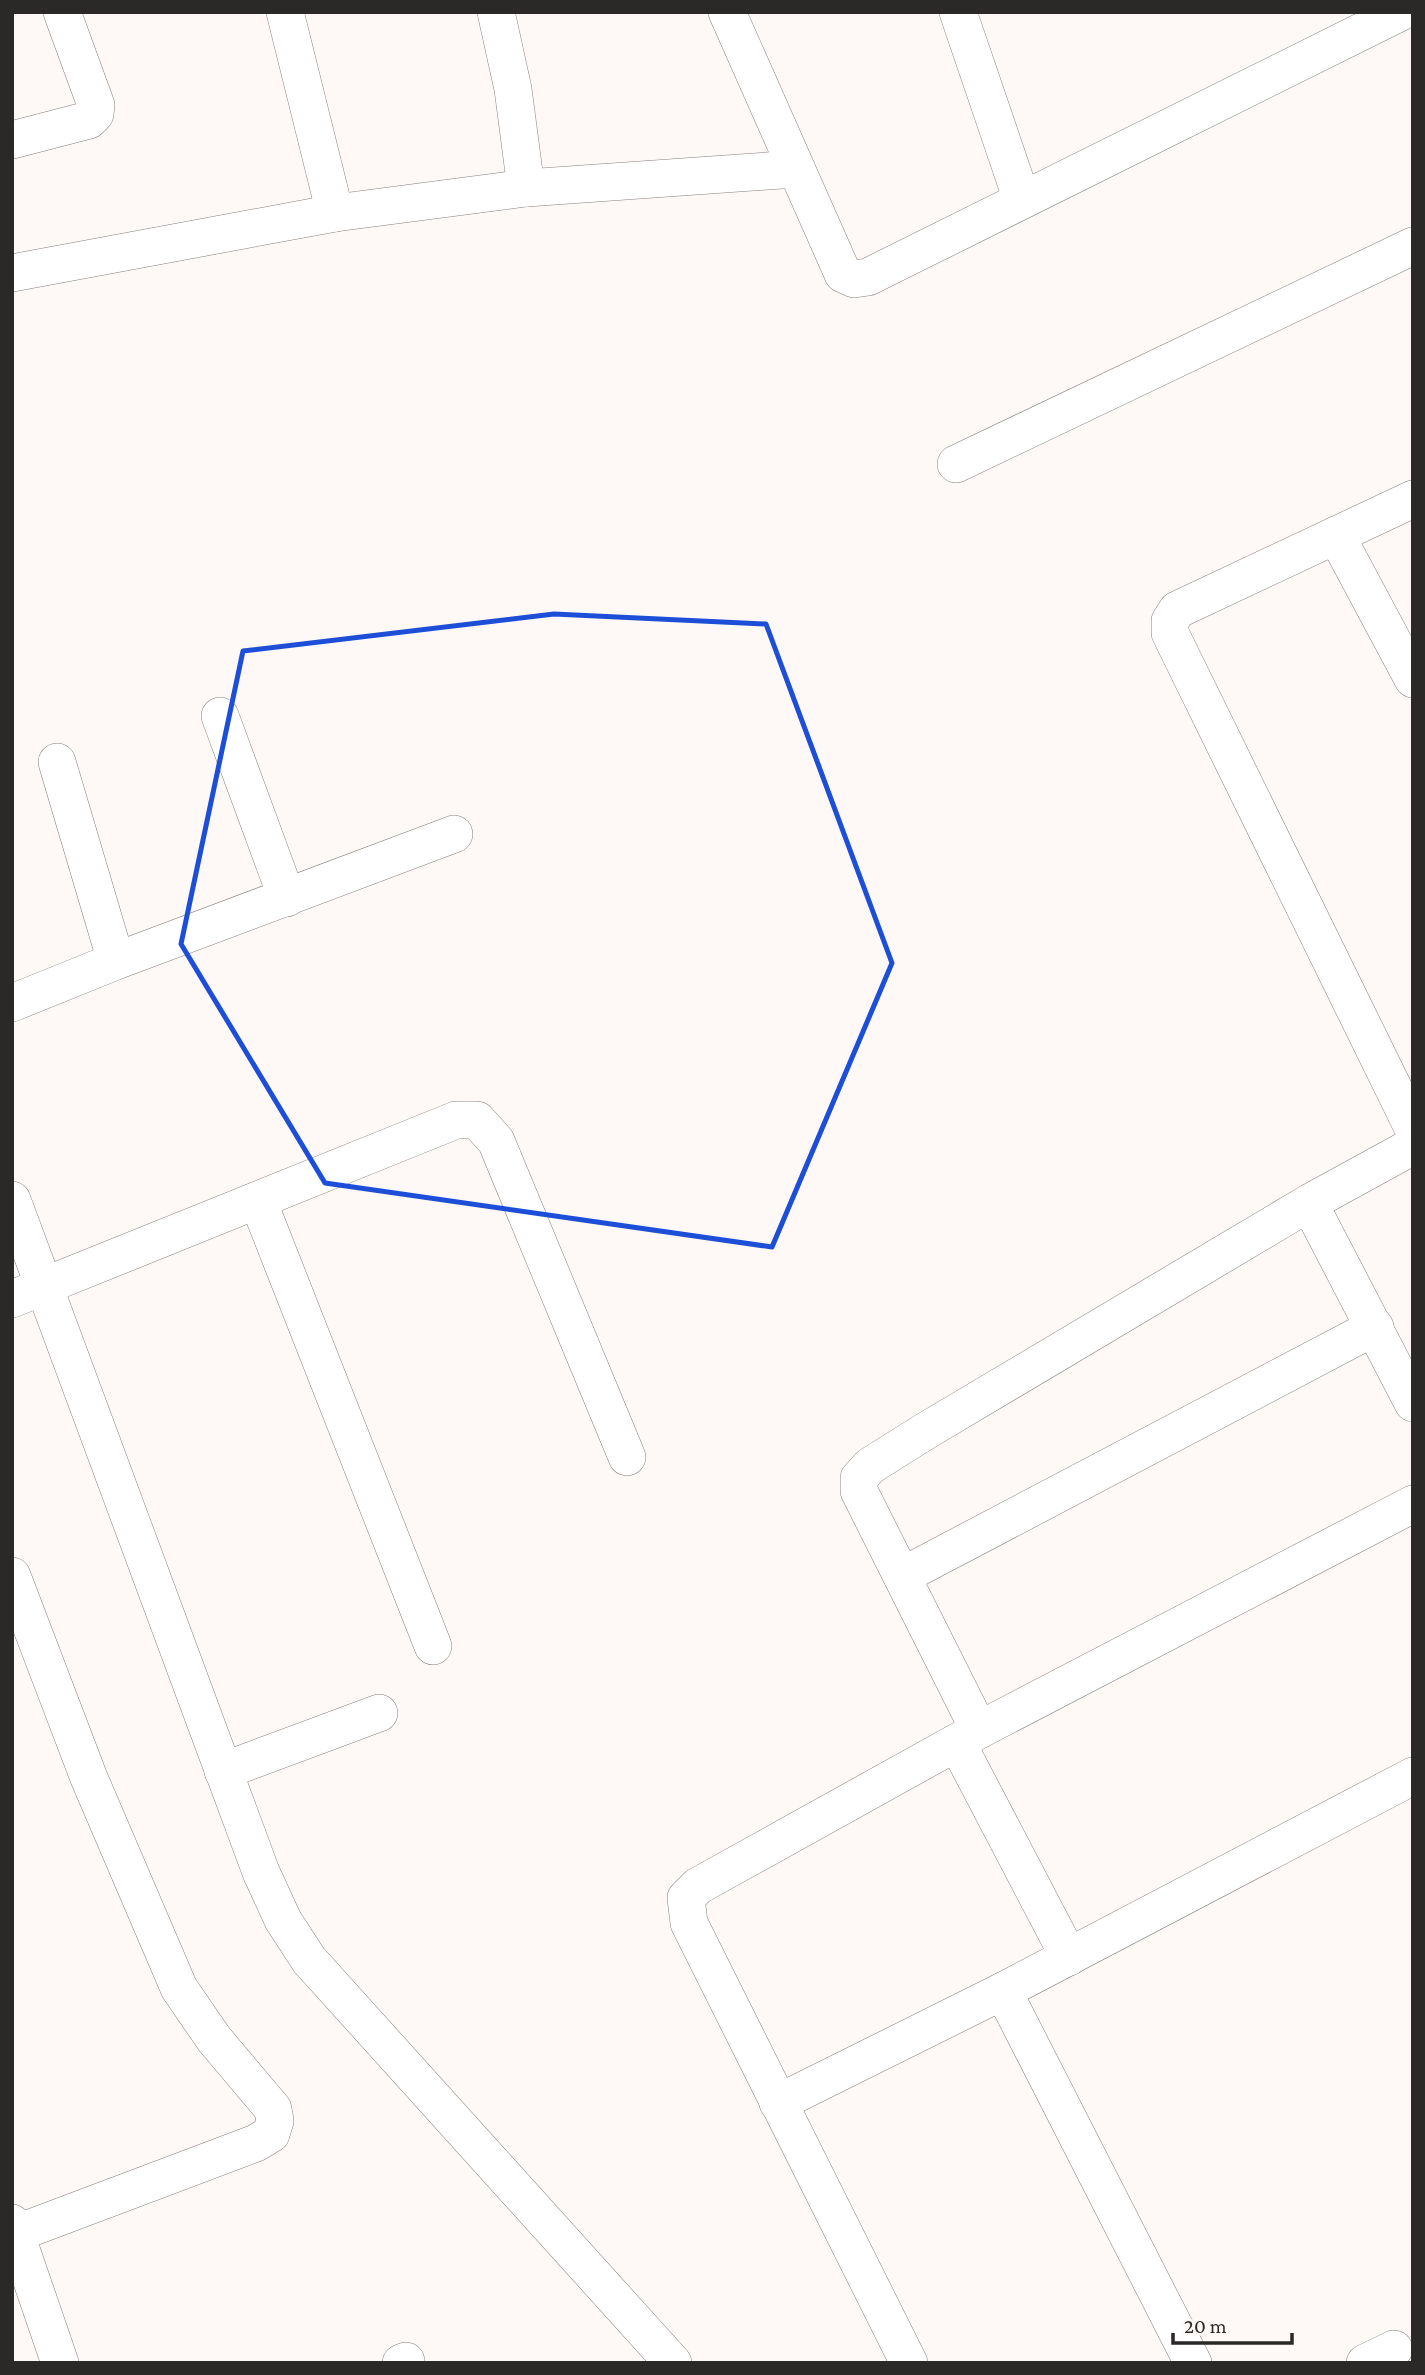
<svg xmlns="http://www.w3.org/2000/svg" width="1425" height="2375" viewBox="0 0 1425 2375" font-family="'Crimson Pro',serif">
<rect width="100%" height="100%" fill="#fef9f6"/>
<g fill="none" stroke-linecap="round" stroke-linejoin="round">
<!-- minor casing -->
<g stroke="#86807d" stroke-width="38">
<g id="minor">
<polyline points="285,12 335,213"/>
<polyline points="496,12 513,89 526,188"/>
<polyline points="727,12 843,274 854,279 868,277 1401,12"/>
<polyline points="958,12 1022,200"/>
<polyline points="12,140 89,120 95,114 96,105 62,12"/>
<polyline points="12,273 335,213 526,188 795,169"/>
<polyline points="956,464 1413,246"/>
<polyline points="1413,499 1177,610 1170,621 1170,633 1413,1128"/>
<polyline points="1336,535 1413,679"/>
<polyline points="220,716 287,898"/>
<polyline points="57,762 116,961"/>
<polyline points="12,1003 116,961 454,834"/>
<polyline points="12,1200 261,1872 283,1920 309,1960 673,2363"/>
<polyline points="258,1201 433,1646"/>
<polyline points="1309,1203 1413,1403"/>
<polyline points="12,1299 456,1120 477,1120 496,1141 627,1457"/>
<polyline points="12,1576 89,1778 179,1988 214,2039 273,2109 275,2121 271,2134 256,2143 12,2235"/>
<polyline points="902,1576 1375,1327"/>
<polyline points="979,1730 859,1491 859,1478 870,1466 924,1432 1309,1203 1413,1146"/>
<polyline points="957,1743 1069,1957"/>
<polyline points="223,1771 379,1713"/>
<polyline points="1003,1991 1193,2363"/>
<polyline points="778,2103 1003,1991 1413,1776"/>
<polyline points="12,2223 60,2363"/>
<polyline points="401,2363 406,2361"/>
<polyline points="909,2363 689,1923 686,1898 698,1886 979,1730 1413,1504"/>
<polyline points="1365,2363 1394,2349"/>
</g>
</g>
<!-- minor -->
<use href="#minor" stroke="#fff" stroke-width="37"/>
</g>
<!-- marked area -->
<path fill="none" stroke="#1d4ed8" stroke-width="5" stroke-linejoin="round" d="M554 614 766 624 892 963 772 1247 325 1183 181 944 243 651Z"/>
<!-- border -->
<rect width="1425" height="2375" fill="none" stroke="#2b2928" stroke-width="28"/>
<!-- scale -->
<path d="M1173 2333v10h119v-10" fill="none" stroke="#2b2928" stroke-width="3.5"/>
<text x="1184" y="2333" font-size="21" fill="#2b2928" stroke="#fef9f6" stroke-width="5" paint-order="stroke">20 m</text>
</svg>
